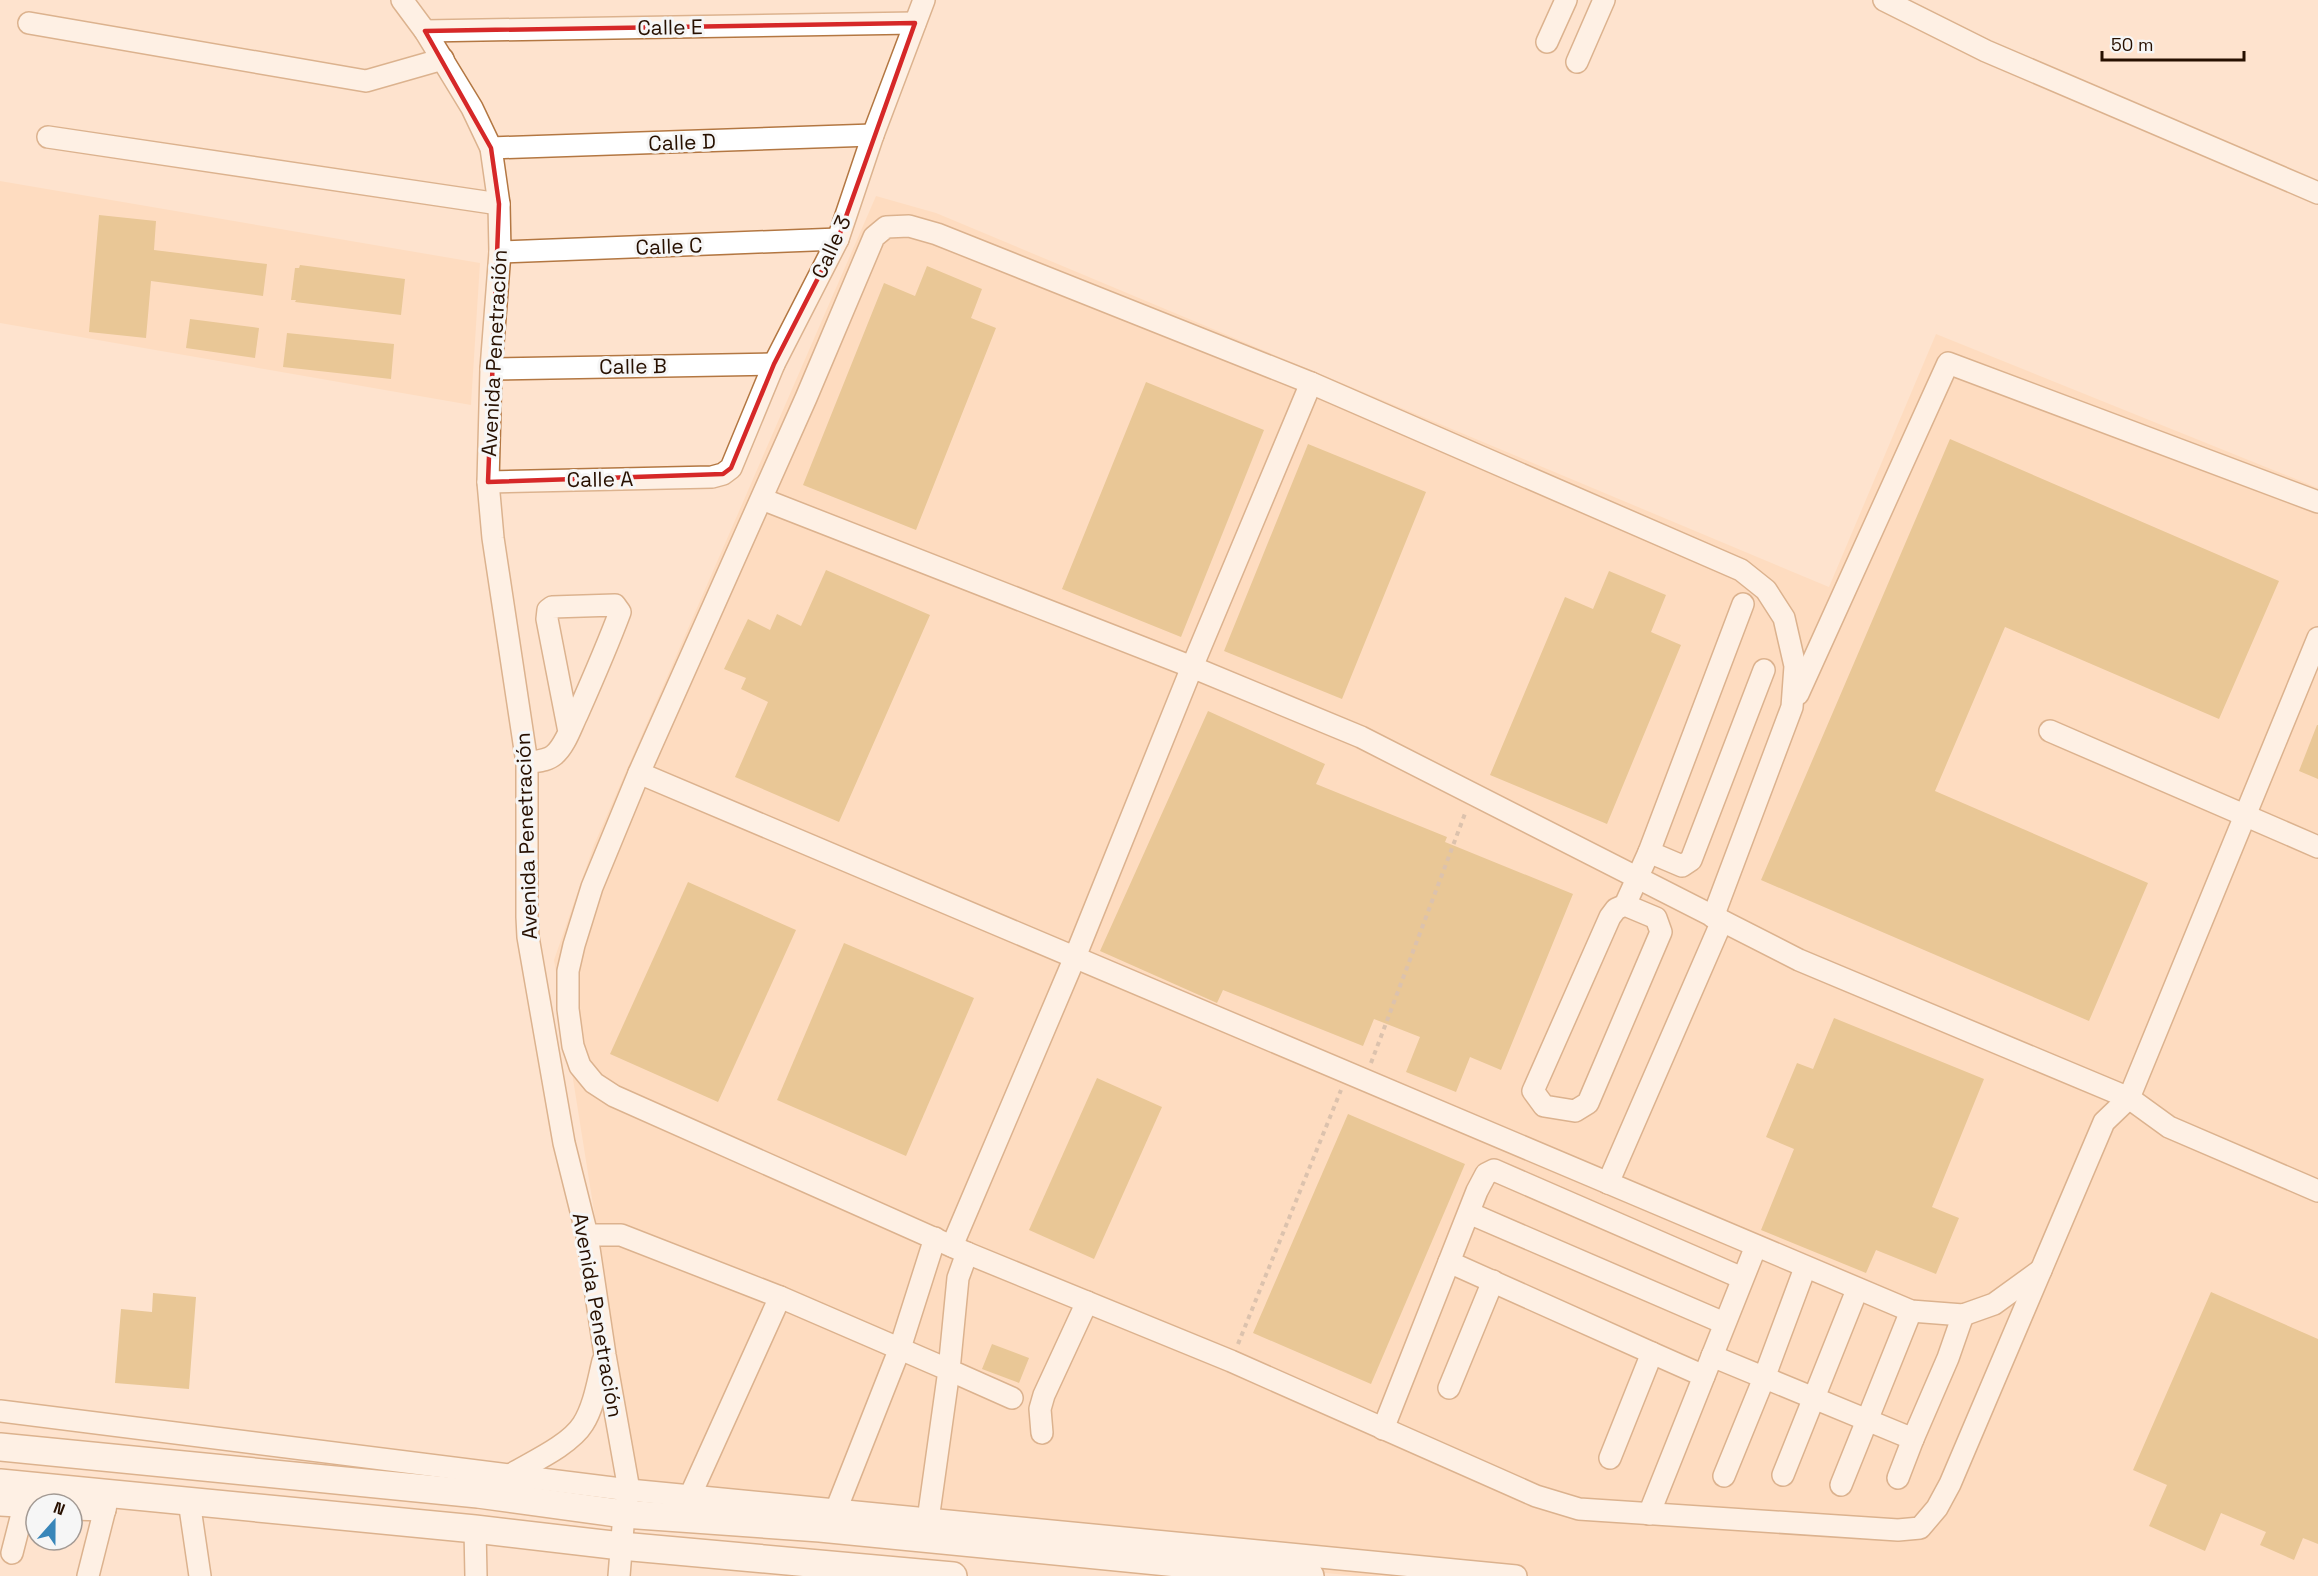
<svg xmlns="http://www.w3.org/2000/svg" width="2318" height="1576" viewBox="0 0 2318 1576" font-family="'Space Grotesk',sans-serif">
<rect width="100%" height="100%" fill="#fee3ce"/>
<!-- built -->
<g fill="#ffd3b0">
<polygon points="0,181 480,263 471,405 0,323"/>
<polygon points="876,196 936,213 1829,587 1936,334 2318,488 2318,1576 1356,1576 641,1506 554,960 594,845"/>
</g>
<!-- building -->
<g fill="#d0a453">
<polygon points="99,215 156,221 154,250 267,264 263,296 151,281 146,338 89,332"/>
<polygon points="300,265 405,279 401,315 295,302 296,300 291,300 295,268 299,268"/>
<polygon points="927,266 982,289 971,318 996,328 916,530 803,485 884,283 915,296"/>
<polygon points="190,319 259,328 255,358 186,348"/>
<polygon points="287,333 394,344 391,379 283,367"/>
<polygon points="1146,382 1264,430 1181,637 1062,589"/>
<polygon points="1950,439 2279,581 2219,719 2005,627 1935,791 2148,883 2089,1021 1761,880"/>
<polygon points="1308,444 1426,492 1342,699 1224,651"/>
<polygon points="826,570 930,615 839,822 735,777 768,702 741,689 746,678 724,669 748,619 770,630 777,614 801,626"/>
<polygon points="1609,571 1666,595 1651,632 1681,645 1607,824 1490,775 1565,597 1593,609"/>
<polygon points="1208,711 1325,764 1316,784 1447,837 1445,842 1573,894 1501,1070 1470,1057 1456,1092 1406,1072 1420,1037 1374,1019 1363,1046 1223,990 1217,1003 1100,951"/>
<polygon points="2317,725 2318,725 2318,779 2299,771"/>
<polygon points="688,882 796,930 718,1102 610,1054"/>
<polygon points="844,943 974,998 906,1156 777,1100"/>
<polygon points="1834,1018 1984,1079 1932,1207 1959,1218 1936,1274 1876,1250 1866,1273 1761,1230 1794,1149 1766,1137 1797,1063 1813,1069"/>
<polygon points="1097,1078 1162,1107 1094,1259 1029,1230"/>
<polygon points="1348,1114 1465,1164 1371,1384 1253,1333"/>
<polygon points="2211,1292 2318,1339 2318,1544 2303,1538 2294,1560 2260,1545 2266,1532 2221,1513 2205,1551 2149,1526 2167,1485 2133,1470"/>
<polygon points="153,1293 196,1297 189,1389 115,1383 121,1309 152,1312"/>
<polygon points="992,1344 1029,1358 1019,1383 982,1369"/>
</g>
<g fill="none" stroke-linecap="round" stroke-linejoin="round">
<!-- minor casing -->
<g stroke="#b37742" stroke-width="24">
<g id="minor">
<polyline points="402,0 425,31 472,108 491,148 499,204 500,252 491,369 488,482 493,538 527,763 527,917 528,937 564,1143 587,1235 605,1355 629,1490 624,1514 619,1576"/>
<polyline points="1884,0 1986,51 2318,193"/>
<polyline points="29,23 366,81 443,59"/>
<polyline points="425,31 915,23"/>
<polyline points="1547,42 1566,0"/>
<polyline points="1577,62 1604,0"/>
<polyline points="48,137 499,204"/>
<polyline points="491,148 873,135"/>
<polyline points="500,252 838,239"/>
<polyline points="491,369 774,364"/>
<polyline points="488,482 712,477 723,474 731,468 774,364 838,239 873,135 924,0"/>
<polyline points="762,499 1192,667 1361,737 1799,960 2129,1098 2169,1127 2318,1191"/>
<polyline points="1798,694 1948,363 2318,502"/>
<polyline points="2050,731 2318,847"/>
<path d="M527 763C536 761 547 761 554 755 565 746 571 727 577 715 592 681 607 647 620 612L615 605 552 607 548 610 547 619 569 732"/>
<polyline points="639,773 1911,1311 1963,1315 1994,1304 2041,1270"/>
<polyline points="1649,852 1743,604"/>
<polyline points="1625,905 1656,918 1661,932 1588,1103 1575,1111 1544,1106 1533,1091 1610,917 1616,909 1625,905 1649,852 1682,866 1691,860 1764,670"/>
<polyline points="1713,917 1792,707 1795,666 1784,618 1766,590 1741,570 1311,383 937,234 909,226 886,227 874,237 806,398 639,773 592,887 574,945 568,971 568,1009 573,1046 580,1066 594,1083 614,1096 967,1253 1231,1361 1536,1496 1579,1509 1898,1530 1920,1528 1937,1508 1950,1484 2104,1122 2129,1098 2318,638"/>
<polyline points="1608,1183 1722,921"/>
<polyline points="1469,1213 1724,1323"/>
<polyline points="587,1235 621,1235 780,1297 949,1370 928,1520"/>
<polyline points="952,1246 1075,957 1192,667 1311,383"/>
<polyline points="967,1253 958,1278 949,1370 1012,1398"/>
<polyline points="1449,1262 1652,1353 1610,1458"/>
<polyline points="1652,1353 1704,1376"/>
<polyline points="1712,1356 1913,1439 1948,1358 1963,1315"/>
<polyline points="1449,1388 1493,1281"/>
<polyline points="0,1411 629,1490 1516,1576"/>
<polyline points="1383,1429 1477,1191 1486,1174 1494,1170 1742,1278"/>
<polyline points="1042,1433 1040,1409 1044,1395 1087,1302"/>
<path d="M510 1475C532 1462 570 1445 583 1424 594 1407 598 1381 603 1361"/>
<polyline points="1783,1475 1857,1290"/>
<polyline points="1724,1476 1764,1378 1805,1268"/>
<polyline points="1898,1478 1913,1439"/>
<polyline points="1841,1485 1911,1311"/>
<polyline points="690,1496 780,1297"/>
<polyline points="189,1501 200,1576"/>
<polyline points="0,1505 35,1507"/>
<polyline points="72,1509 105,1510"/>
<polyline points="836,1510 900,1348 935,1238"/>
<polyline points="1649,1514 1756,1246"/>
<polyline points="475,1529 476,1576"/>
<polyline points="12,1553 24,1506"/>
<polyline points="88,1576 109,1493"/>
</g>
</g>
<!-- major casing -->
<g stroke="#b37742" stroke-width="30">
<g id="major">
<polyline points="0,1447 478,1494 624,1514 820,1528 1310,1576"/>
<polyline points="0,1483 475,1529 621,1546 953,1576"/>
</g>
</g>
<!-- path -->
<g stroke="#b39a86" stroke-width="4" stroke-dasharray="4.5 4.5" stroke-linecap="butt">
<polyline points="1371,1063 1466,811"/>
<polyline points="1238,1344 1341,1090"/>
</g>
<!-- minor -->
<use href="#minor" stroke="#fff" stroke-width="21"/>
<!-- major -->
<use href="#major" stroke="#fff" stroke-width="27"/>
</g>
<!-- marked area -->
<path d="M0 0H2318V1576H0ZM915 23 838 239 774 364 731 468 723 474 488 482 499 204 491 148 425 31Z" fill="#fee3ce" fill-opacity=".55" fill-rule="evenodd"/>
<path fill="none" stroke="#d62828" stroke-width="4.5" stroke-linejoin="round" d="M915 23 838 239 774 364 731 468 723 474 488 482 499 204 491 148 425 31Z"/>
<g text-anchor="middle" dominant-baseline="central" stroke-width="6" stroke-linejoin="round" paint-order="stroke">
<!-- street labels -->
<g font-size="21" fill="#271000" stroke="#f6f6f6">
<text transform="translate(670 27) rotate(-1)">Calle E</text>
<text transform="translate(682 142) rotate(-2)">Calle D</text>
<text transform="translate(669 246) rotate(-2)">Calle C</text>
<text transform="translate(831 247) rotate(-66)">Calle 3</text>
<text transform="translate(494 353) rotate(-87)">Avenida Penetración</text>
<text transform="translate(633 366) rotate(-1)">Calle B</text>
<text transform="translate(600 479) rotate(-1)">Calle A</text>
<text transform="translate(526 836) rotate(-92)">Avenida Penetración</text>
<text transform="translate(598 1315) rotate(80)">Avenida Penetración</text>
</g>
</g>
<!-- north arrow -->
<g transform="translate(54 1522) rotate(21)"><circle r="28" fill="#f6f6f6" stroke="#a39a94" stroke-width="1.5"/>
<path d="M0-4.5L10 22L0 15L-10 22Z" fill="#3986b9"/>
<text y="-9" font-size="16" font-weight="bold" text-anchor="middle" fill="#271000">N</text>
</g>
<!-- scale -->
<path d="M2102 51v9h142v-9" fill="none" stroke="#271000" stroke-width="3"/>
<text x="2111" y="51" font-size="18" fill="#271000" stroke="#f6f6f6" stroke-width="4.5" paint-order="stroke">50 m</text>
</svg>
